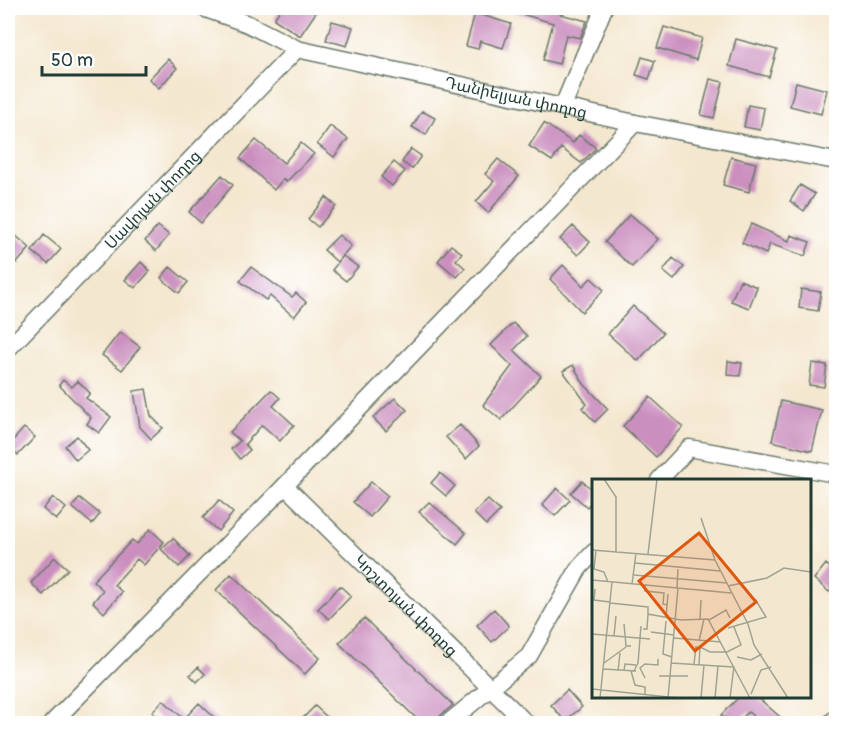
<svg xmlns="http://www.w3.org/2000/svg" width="844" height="731" viewBox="0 0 844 731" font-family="Pangolin,'Noto Sans Armenian',sans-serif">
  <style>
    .building { fill: #cb8fbf }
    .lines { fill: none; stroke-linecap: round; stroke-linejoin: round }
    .minor-casing { stroke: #6a786a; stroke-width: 19 }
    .minor { stroke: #fff; stroke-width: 16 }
    .labels { text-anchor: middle; stroke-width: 5; stroke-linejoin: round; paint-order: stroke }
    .street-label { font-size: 16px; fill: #1f3d34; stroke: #fff }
    .inset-road { fill: none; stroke: #9fa391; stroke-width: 1.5 }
    .view { fill: #de580e; fill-opacity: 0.15; stroke: #de580e; stroke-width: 3 }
    .inset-edge { fill: none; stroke: #1f3d34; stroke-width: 3 }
  </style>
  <rect width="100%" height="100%" fill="#fff"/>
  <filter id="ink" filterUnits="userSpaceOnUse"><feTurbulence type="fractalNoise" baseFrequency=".0167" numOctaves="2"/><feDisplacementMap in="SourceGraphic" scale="12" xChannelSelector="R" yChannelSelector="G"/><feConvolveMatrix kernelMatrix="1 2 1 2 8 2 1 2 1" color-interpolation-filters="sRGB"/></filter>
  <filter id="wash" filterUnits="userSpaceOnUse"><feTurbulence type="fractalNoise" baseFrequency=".008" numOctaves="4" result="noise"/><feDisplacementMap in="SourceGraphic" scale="24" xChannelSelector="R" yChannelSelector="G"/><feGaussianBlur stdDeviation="1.35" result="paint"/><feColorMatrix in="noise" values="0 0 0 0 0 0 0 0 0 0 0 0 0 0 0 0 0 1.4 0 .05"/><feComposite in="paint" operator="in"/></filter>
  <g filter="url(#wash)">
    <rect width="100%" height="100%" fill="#f4e7cf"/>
    <g id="blocks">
      <path class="building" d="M281 8H319L300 36 274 19Z
        M515 8H561L560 14 587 21 580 38 566 35 559 64 543 60 553 23 514 12Z
        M475 13 511 24 503 48 480 41 478 49 466 46Z
        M332 21 353 27 347 46 326 40Z
        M664 27 702 38 696 60 657 48Z
        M736 39 777 50 769 77 729 66Z
        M642 57 655 61 649 79 636 75Z
        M168 59 177 68 159 88 149 79Z
        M710 79 723 82 714 118 701 115Z
        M796 82 827 90 821 114 790 106Z
        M748 105 764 108 760 130 744 127Z
        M422 111 435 118 426 135 412 127Z
        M544 123 573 143 579 135 596 148 581 163 561 148 552 161 529 146Z
        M330 126 348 139 334 157 317 144Z
        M256 140 284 163 301 143 314 154 286 182 283 179 274 190 240 158Z
        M411 149 421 156 412 169 402 162Z
        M731 157 756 163 749 192 723 185Z
        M498 159 519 176 488 213 476 202 494 181 485 174Z
        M394 162 405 171 392 186 381 177Z
        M222 175 233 185 201 223 189 212Z
        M800 185 815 194 804 211 790 201Z
        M326 197 336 206 318 227 308 219Z
        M630 214 658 239 632 267 605 242Z
        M751 224 789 241 791 235 810 242 805 256 770 244 766 254 742 243Z
        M158 226 169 235 156 251 145 241Z
        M573 226 590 242 578 255 560 239Z
        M15 235 30 248 17 263 8 255V244Z
        M44 235 61 249 48 264 32 251Z
        M339 235 351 246 337 262 324 250Z
        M451 245 462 253 456 260 465 268 457 277 438 261Z
        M343 256 358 267 346 281 332 270Z
        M673 258 684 267 674 280 663 271Z
        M141 262 150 271 135 288 125 280Z
        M563 265 583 286 591 278 604 290 582 312 550 279Z
        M170 267 188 282 179 293 161 278Z
        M251 267 292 297 296 293 306 302 294 317 270 296 266 300 240 281Z
        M740 280 757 287 749 308 731 301Z
        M801 289 821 292 818 311 799 308Z
        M633 306 663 333 638 361 608 334Z
        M513 323 527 336 514 350 541 376 501 420 483 405 512 366 491 345Z
        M120 332 140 347 122 370 102 355Z
        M728 361 742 363 740 376 727 375Z
        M812 363 827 365 824 387 809 385Z
        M573 365 584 384 608 409 595 422 582 408 587 404 563 371Z
        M63 380 72 387 78 381 90 393 86 398 111 417 99 433 87 424 91 418 59 385Z
        M146 389 151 416 163 428 151 439 140 427 134 391Z
        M271 390 280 398 273 406 294 425 280 441 262 425 245 444 250 450 240 459 231 449 240 441 230 432Z
        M650 397 683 427 656 457 623 426Z
        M395 398 407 410 386 431 373 418Z
        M781 401 822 410 812 451 772 441Z
        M460 425 479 446 466 459 446 437Z
        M24 428 35 437 18 455 8 446Z
        M77 436 88 450 76 460 65 446Z
        M440 473 455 486 446 496 431 483Z
        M582 481 594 491V499L587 507 571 493Z
        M371 482 388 496 370 517 353 502Z
        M557 488 570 500 555 516 542 505Z
        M53 497 66 508 56 520 43 509Z
        M80 498 100 514 92 524 72 507Z
        M219 500 233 513 218 531 203 518Z
        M488 500 500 511 486 525 474 513Z
        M429 502 466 533 457 544 419 512Z
        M150 529 164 542 144 565 137 559 114 585 122 592 104 613 93 602 103 590 93 581 132 540 137 544Z
        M173 538 190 556 179 567 161 549Z
        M55 557 68 569 43 595 31 583Z
        M826 564 837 573V584L829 592 814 579Z
        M231 574 320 658 305 674 216 590Z
        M340 586 351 596 329 619 318 609Z
        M494 609 509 626 492 642 477 625Z
        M364 618 453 705 440 716 437 723H421L339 643Z
        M198 667 205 674 197 682 190 675Z
        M567 690 582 707 565 721 551 705Z
        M740 696H756L787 723H762L748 712 737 723H730L721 715Z
        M163 700 184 719 199 703 220 723H165L152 712Z
        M837 705V723H818Z
        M315 706 328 718 322 723H298Z"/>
    </g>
  </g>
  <g filter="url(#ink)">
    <use href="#blocks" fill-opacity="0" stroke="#6a786a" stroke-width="1.5"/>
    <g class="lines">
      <defs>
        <g id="minor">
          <path id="s1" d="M203 8 248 24 297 49 635 123 836 161"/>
          <path d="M563 106 604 8"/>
          <path id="s2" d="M8 349 297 49"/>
          <path d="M659 480 689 448 836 474"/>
          <path id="s3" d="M285 486 527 724"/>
          <path d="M51 724 274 497 635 123"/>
          <path d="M447 724 529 656 579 568 594 552"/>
        </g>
      </defs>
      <use href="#minor" class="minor-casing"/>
      <use href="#minor" class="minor"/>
    </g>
  </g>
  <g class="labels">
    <g class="street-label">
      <text dy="6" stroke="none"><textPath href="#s1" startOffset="327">Դանիելյան փողոց</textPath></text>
      <text dy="6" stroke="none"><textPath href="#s2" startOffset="208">Սավոյան փողոց</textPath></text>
      <text dy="6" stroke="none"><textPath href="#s3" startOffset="170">Կոշտոյան փողոց</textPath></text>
    </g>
  </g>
  <g transform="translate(592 479)">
    <rect width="219" height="219" fill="#f4e7cf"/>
    <path class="inset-road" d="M12 0 24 18V73M109 39 123 81 156 145 162 166 196 219M0 71 123 81M4 71 2 90 12 93 16 103M56 75 65 0M43 84 128 92M42 96 135 104M0 101 139 114M40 105 44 74M53 106V112L72 114 71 125 75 126M136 107 175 99 192 89 219 93M85 109 86 90M3 110 2 121 18 123M18 124 56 128V135L89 141 116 140 158 219M74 138 76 115M108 140 109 121M117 141 134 131 138 139M74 142 71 175 80 178M32 145 34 167H39M136 149 174 138 163 120M51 150H55L56 135M59 153 82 156M0 155 58 160M22 157 24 137M82 159 129 163M107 162 112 140M145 178 159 181 170 175M12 184 34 168M79 184 141 188M102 185 104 168 108 169M107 186 108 168 118 173H135L149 166 142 148M11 190 44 192M26 192 28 174M32 192 33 185 44 186M39 192 43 206 53 208V215M42 192 46 184 49 147M67 197H96M53 199 48 189 53 185 66 186V180M0 210 86 219M159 215 169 191 179 188M8 219 20 103M76 219 86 109M109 219 112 186M123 219 126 187M138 219 142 187"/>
    <path class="view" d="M107 54 164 123 103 172 47 102Z"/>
    <rect width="219" height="219" class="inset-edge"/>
  </g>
  <rect width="844" height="731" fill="none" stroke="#fff" stroke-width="30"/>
  <path d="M42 66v9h104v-9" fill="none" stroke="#1f3d34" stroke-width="3"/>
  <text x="51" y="66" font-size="18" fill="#1f3d34" stroke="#ffffff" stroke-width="4.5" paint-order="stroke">50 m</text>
</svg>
